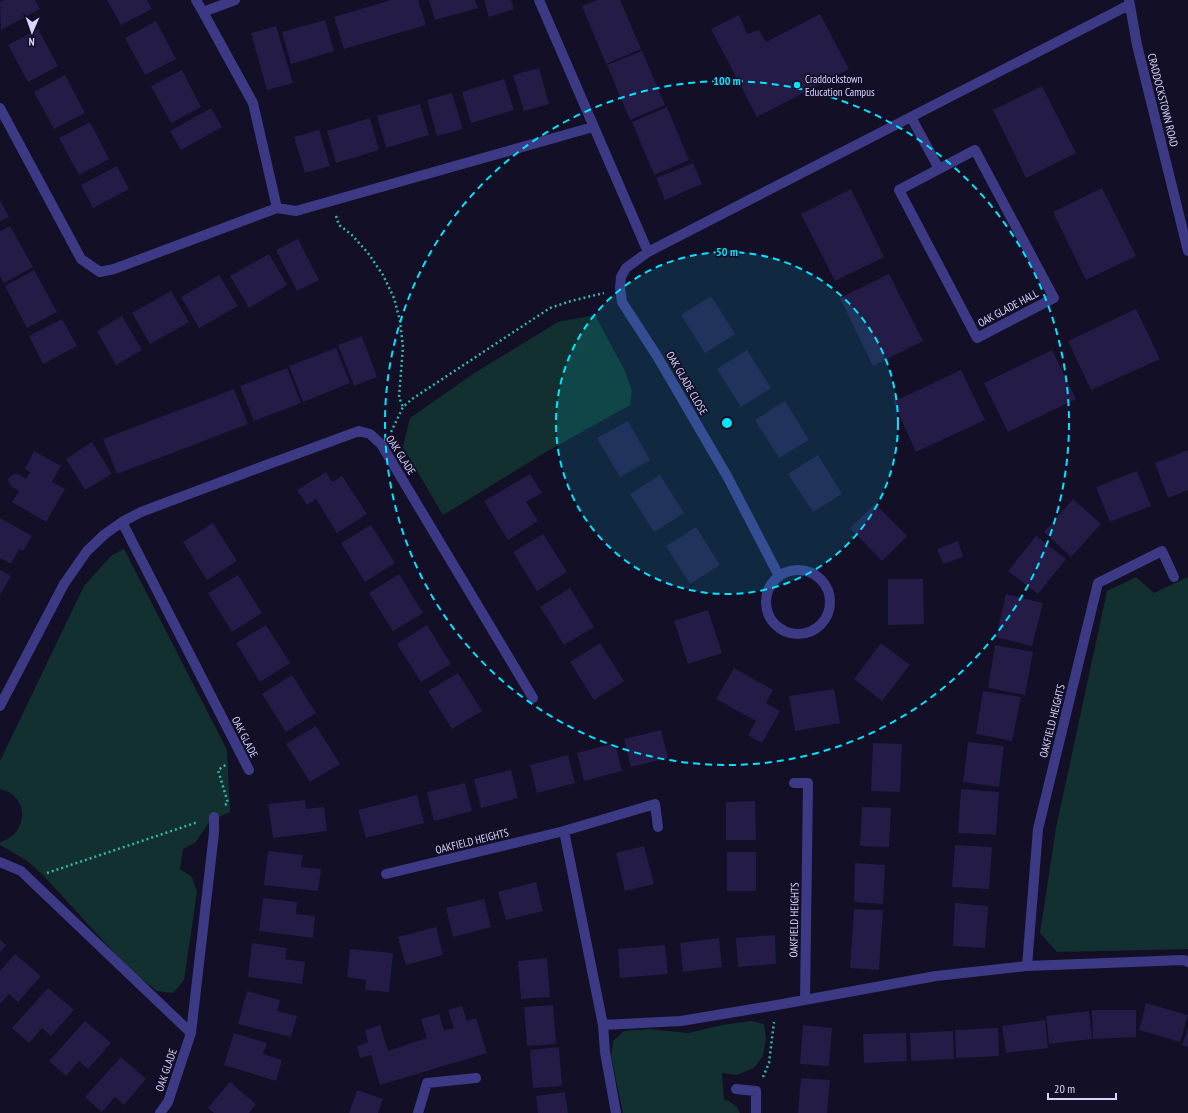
<svg xmlns="http://www.w3.org/2000/svg" width="1188" height="1113" viewBox="0 0 1188 1113" font-family="'PT Sans Narrow',sans-serif">
  <style>
    .green { fill: #12302f }
    .building { fill: #241b47 }
    .lines { fill: none; stroke-linecap: round; stroke-linejoin: round }
    .path { stroke: #2fb8b0; stroke-width: 2.5; stroke-dasharray: 2 3; stroke-linecap: butt }
    .minor { stroke: #3d3a85; stroke-width: 10 }
    .ring { fill: none; stroke: #00e5ff; stroke-width: 2; stroke-dasharray: 7 5 }
    .poi-dot { fill: #00e5ff; stroke: #130f26; stroke-width: 1.5 }
    .labels { text-anchor: middle; stroke-width: 3.5; stroke-linejoin: round; paint-order: stroke }
    .poi-label { font-size: 11px; fill: #d9d4ff; stroke: #130f26; text-anchor: start }
    .street-label { font-size: 11px; fill: #d9d4ff; stroke: #130f26 }
    .centre { fill: #00e5ff; stroke: #130f26; stroke-width: 2 }
    .ring-label { font-size: 12px; text-anchor: middle; font-weight: bold; fill: #00e5ff; stroke: #130f26; stroke-width: 3.5; stroke-linejoin: round; paint-order: stroke }
  </style>
  <rect width="100%" height="100%" fill="#130f26"/>
  <path class="green" d="M595 315 625 371 632 391 630 405 546 452 443 515 403 447 410 418 476 372 558 322Z
    M124 549 227 750 230 812 210 821 195 843 183 849 180 869 192 877 197 892 184 980 173 993 157 991 130 970 42 874 26 860 0 845V842C29 835 30 795 0 789V761L84 586 112 555Z
    M1136 577 1154 593 1188 577V949L1057 952 1040 933 1056 828 1107 591Z
    M752 1021 764 1024 766 1039 763 1056 754 1068 737 1075 722 1073 724 1099C731 1102 737 1105 740 1113H623L611 1056 613 1041 624 1031 649 1029 688 1033 722 1025Z"/>
  <path class="building" d="M4 0H35L40 9 1 30 0 2Z
    M107 0H147L152 9 121 25Z
    M391 0H418L426 25 344 49 334 17Z
    M429 0H475L478 8 435 20Z
    M484 0H511L514 9 489 17Z
    M597 0H620L641 49 606 64 582 6Z
    M820 14 849 69 757 117 711 29 739 15 747 34 759 30 766 42Z
    M325 20 334 51 291 64 282 32Z
    M156 21 176 59 145 75 125 38Z
    M276 26 293 83 267 90 251 33Z
    M38 29 58 66 28 82 8 45Z
    M642 51 665 105 630 120 607 65Z
    M539 68 549 104 524 111 513 75Z
    M182 70 201 107 171 123 151 86Z
    M65 75 85 113 54 129 34 92Z
    M504 79 514 110 471 123 462 92Z
    M1042 86 1076 153 1026 178 993 110Z
    M452 93 463 129 437 136 427 100Z
    M420 104 429 135 386 148 377 116Z
    M667 107 689 160 654 175 632 122Z
    M211 108 222 127 181 150 170 131Z
    M370 118 379 150 336 163 327 131Z
    M90 122 109 159 79 175 59 138Z
    M319 130 330 166 305 173 294 137Z
    M693 163 702 184 665 200 656 178Z
    M117 166 129 189 93 208 81 185Z
    M1102 188 1136 256 1086 280 1053 212Z
    M851 189 884 257 835 281 801 214Z
    M0 200 9 217 0 221Z
    M10 226 33 267 4 283 0 276V231Z
    M298 239 319 280 297 291 276 250Z
    M269 254 287 285 249 308 230 276Z
    M34 270 57 312 27 328 5 286Z
    M889 274 923 341 873 366 840 298Z
    M219 275 238 306 199 328 181 297Z
    M171 291 189 322 150 344 132 313Z
    M711 296 735 334 705 353 681 315Z
    M1136 309 1160 359 1091 390 1068 341Z
    M122 316 142 350 116 365 97 331Z
    M62 319 77 346 43 364 29 336Z
    M362 336 377 377 354 386 338 345Z
    M336 348 350 383 303 402 289 366Z
    M747 350 771 388 741 407 717 369Z
    M1052 350 1076 399 1008 432 984 383Z
    M287 368 301 403 254 421 240 386Z
    M961 370 985 420 916 452 893 402Z
    M234 389 248 424 117 474 103 439Z
    M785 401 809 440 779 458 755 420Z
    M628 421 650 460 620 477 597 438Z
    M92 442 112 474 85 490 66 459Z
    M1188 450V490L1168 498 1155 463Z
    M34 451 61 466 52 482 65 489 46 522 12 502 19 491 11 486 8 480 9 477 14 474H18L26 479 30 472 25 469Z
    M818 455 842 494 813 512 788 474Z
    M1137 471 1151 506 1110 522 1096 487Z
    M326 472 332 482 342 476 367 514 337 533 316 499 307 505 297 490Z
    M530 474 542 493 526 502 538 521 508 540 484 501Z
    M660 475 684 513 654 532 630 494Z
    M1073 499 1101 524 1071 557 1044 532Z
    M875 504 907 536 882 561 850 528Z
    M0 518 32 536 23 551 19 549 11 564 0 558Z
    M213 523 237 561 207 580 183 542Z
    M371 525 395 563 365 582 341 543Z
    M696 527 720 565 690 584 666 546Z
    M543 534 567 572 537 591 513 552Z
    M1036 536 1066 559 1038 594 1008 571Z
    M958 541 963 557 943 564 937 549Z
    M0 570 11 576 0 595Z
    M399 574 423 613 393 631 369 593Z
    M238 575 262 613 232 632 208 593Z
    M888 579H923L924 624 888 625Z
    M570 588 594 627 564 645 540 607Z
    M1006 594 1043 603 1032 646 996 637Z
    M708 610 722 653 688 664 674 621Z
    M266 625 290 663 260 682 236 643Z
    M427 625 451 664 421 682 397 644Z
    M600 643 624 681 594 700 570 662Z
    M881 643 910 665 882 701 854 679Z
    M995 645 1033 652 1025 695 988 688Z
    M734 668 773 690 766 703 780 711 762 743 748 735 756 721 716 699Z
    M458 673 482 711 452 729 428 691Z
    M292 675 316 713 286 732 262 694Z
    M834 689 840 723 795 731 789 696Z
    M983 691 1021 697 1012 741 976 734Z
    M316 726 340 764 310 782 286 744Z
    M661 730 668 758 631 767 624 739Z
    M968 742 1004 746 999 787 963 782Z
    M615 743 622 771 584 781 577 753Z
    M873 743 902 744 900 792 871 791Z
    M568 755 575 783 537 793 530 765Z
    M511 770 518 798 481 808 474 779Z
    M465 783 472 811 434 821 427 792Z
    M961 789 999 792 996 835 958 833Z
    M417 795 424 823 366 838 358 810Z
    M305 800 306 809 324 807 327 831 273 838 268 804Z
    M755 801 756 840H726V802Z
    M862 807 891 808 889 847 860 846Z
    M955 845 992 847 989 889 952 887Z
    M644 846 654 884 625 891 616 853Z
    M268 851 303 855 301 867 321 869 318 891 264 885Z
    M727 852H756V891H727Z
    M855 863 885 865 883 904 854 902Z
    M536 882 543 911 506 920 498 892Z
    M263 898 297 902 296 914 315 916 313 938 259 931Z
    M484 899 491 927 453 937 446 908Z
    M955 903 988 906 985 948 953 946Z
    M854 909 883 910 879 970 850 968Z
    M436 927 443 955 406 965 398 937Z
    M775 935 776 964 738 967 736 938Z
    M719 938 722 967 683 972 680 943Z
    M0 939 6 945 0 952Z
    M252 943 287 948 285 959 305 962 302 984 248 977Z
    M665 945 668 974 620 978 618 949Z
    M350 949 393 953 389 992 365 990 366 980 347 977Z
    M15 954 41 976 18 1002 9 994 0 1004V971Z
    M547 958 550 997 521 999 518 961Z
    M48 988 74 1010 51 1036 42 1028 29 1043 12 1028Z
    M247 991 280 1000 277 1011 297 1016 291 1037 238 1024Z
    M1146 1003 1188 1015 1180 1042 1139 1030Z
    M553 1005 556 1044 527 1046 524 1007Z
    M462 1006 467 1021 476 1018 487 1053 380 1085 371 1055 360 1058 357 1046 368 1042 365 1030 380 1025 388 1051 427 1038 421 1019 439 1014 444 1030 454 1028 448 1010Z
    M1092 1010H1136V1037L1093 1039Z
    M1089 1011 1092 1039 1049 1044 1046 1016Z
    M1045 1020 1048 1048 1006 1053 1002 1026Z
    M85 1021 111 1043 88 1069 79 1061 66 1076 49 1061Z
    M803 1025 832 1028 829 1066 800 1064Z
    M998 1028 999 1056 956 1058 955 1030Z
    M1188 1028V1047L1182 1045Z
    M953 1031 954 1059 911 1061 910 1033Z
    M234 1033 267 1043 263 1054 282 1060 276 1081 224 1065Z
    M906 1033 907 1061 864 1063 863 1034Z
    M559 1047 562 1086 533 1088 530 1050Z
    M121 1057 146 1079 124 1105 115 1097 102 1112 85 1097Z
    M801 1078 830 1080 827 1113H798Z
    M230 1082 256 1104 249 1113H214L208 1108Z
    M357 1090 383 1099 378 1113H349Z
    M565 1092 568 1113H538L536 1096Z"/>
  <g class="lines">
    <path class="path" d="M336 216 339 225 352 235 368 253 383 275 394 298 400 321 403 347 399 397 403 407
      M391 432 403 407 412 399 550 308 571 301 604 293
      M225 805 228 803 218 770 227 764
      M47 873 198 822
      M763 1077 769 1063 774 1022"/>
    <path class="minor" d="M196 0 203 12 235 0
      M539 0 648 252
      M1129 0 1137 45 1188 251
      M203 12 253 103 277 208
      M0 108 81 259 100 272 114 269 277 208 296 211 593 127
      M911 117 939 169
      M975 150 1054 298 977 338 899 190Z
      M122 522 249 770
      M766 602a32 32 0 1 1 64 0a32 32 0 1 1-64 0Z
      M779 576 727 476 657 356 622 302 620 288 621 277 626 268 648 252 1129 5
      M0 706 64 584 87 551 105 534 122 522 141 512 261 467 359 431 370 434 381 444 533 698
      M794 783H808L805 999
      M564 831 603 1025 605 1052 616 1113
      M0 862 21 871 191 1033 168 1102 160 1113
      M386 874 564 831 655 804 658 827
      M1027 966 1038 829 1098 583 1162 551 1174 577
      M603 1025 681 1021 777 1005 936 976 1027 966 1184 960 1188 962
      M191 1033 214 833V817
      M736 1089 756 1091V1113
      M418 1113 427 1083 476 1078"/>
  </g>
  <circle cx="727" cy="423" r="171" fill="#00e5ff" fill-opacity=".12"/>
  <g class="ring">
    <circle cx="727" cy="423" r="171"/>
    <circle cx="727" cy="423" r="342"/>
  </g>
  <circle class="poi-dot" cx="797" cy="85" r="4"/>
  <g class="labels">
    <g class="poi-label">
      <text x="805" y="83">Craddockstown<tspan x="805" dy="13">Education Campus</tspan></text>
    </g>
    <g class="street-label">
      <text transform="translate(1163 100) rotate(76)" y="4">CRADDOCKSTOWN ROAD</text>
      <text transform="translate(1008 308) rotate(-28)" y="4">OAK GLADE HALL</text>
      <text transform="translate(687 383) rotate(60)" y="4">OAK GLADE CLOSE</text>
      <text transform="translate(401 455) rotate(57)" y="4">OAK GLADE</text>
      <text transform="translate(1052 721) rotate(-76)" y="4">OAKFIELD HEIGHTS</text>
      <text transform="translate(245 737) rotate(63)" y="4">OAK GLADE</text>
      <text transform="translate(472 841) rotate(-14)" y="4">OAKFIELD HEIGHTS</text>
      <text transform="translate(794 920) rotate(-89)" y="4">OAKFIELD HEIGHTS</text>
      <text transform="translate(166 1070) rotate(-71)" y="4">OAK GLADE</text>
    </g>
  </g>
  <circle cx="727" cy="423" r="6" class="centre"/>
  <g class="ring-label">
    <text x="727" y="85">100 m</text>
    <text x="727" y="256">50 m</text>
  </g>
  <g transform="translate(32 32) rotate(182)" stroke="#130f26" stroke-width="3" paint-order="stroke">
  <path d="M0-3L7 15L0 10L-7 15Z" fill="#d9d4ff"/>
  <text y="-6" font-size="11" font-weight="bold" text-anchor="middle" fill="#d9d4ff">N</text>
  </g>
  <path d="M1048 1093v6h68v-6" fill="none" stroke="#d9d4ff" stroke-width="2"/>
  <text x="1054" y="1093" font-size="12" fill="#d9d4ff" stroke="#130f26" stroke-width="3" paint-order="stroke">20 m</text>
</svg>
